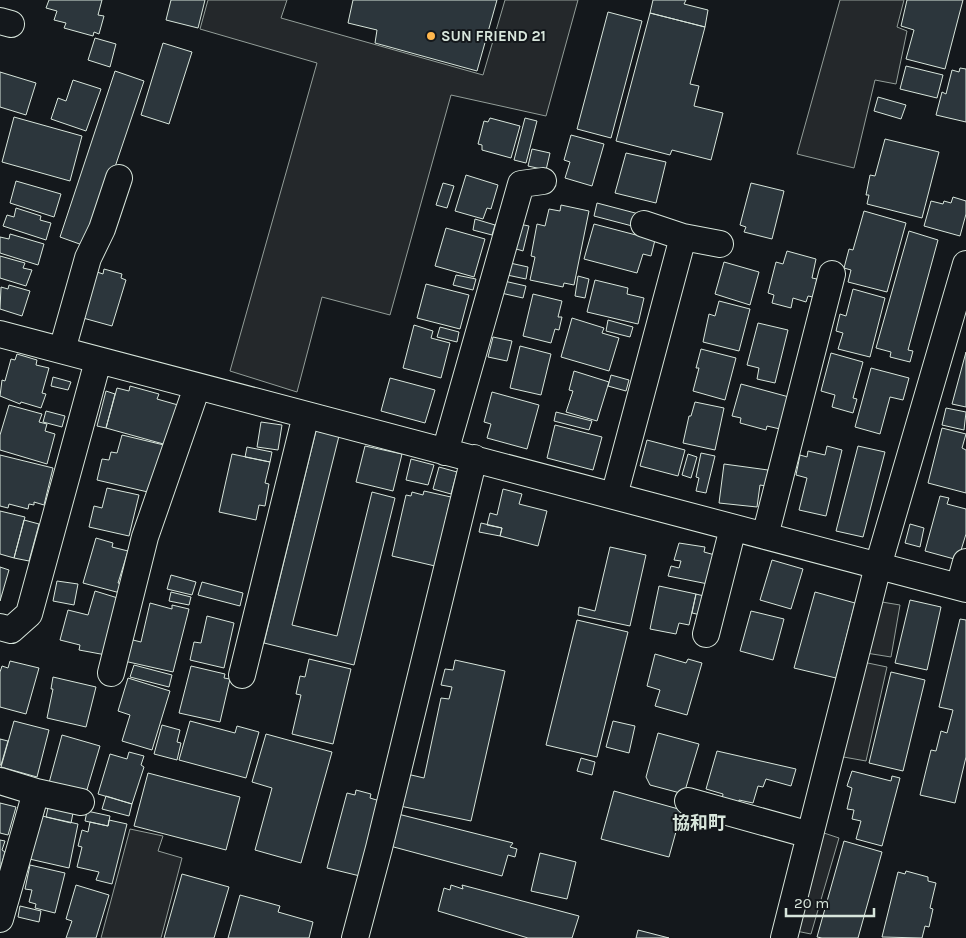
<svg xmlns="http://www.w3.org/2000/svg" width="966" height="938" viewBox="0 0 966 938" font-family="Karla,'Noto Sans JP',sans-serif">
  <style>
    .parking { fill: #24282b; stroke: #939e99 }
    .building { fill: #2c363c; stroke: #d8e6dc }
    .lines { fill: none; stroke-linecap: round; stroke-linejoin: round }
    .minor-casing { stroke: #d8e6dc; stroke-width: 28 }
    .minor { stroke: #14181c; stroke-width: 26 }
    .poi-dot { fill: #ffb74d; stroke: #14181c; stroke-width: 2 }
    .labels { text-anchor: middle; stroke-width: 4; stroke-linejoin: round; paint-order: stroke }
    .poi-label { font-size: 15px; font-weight: bold; fill: #d8e6dc; stroke: #14181c; text-anchor: start }
    .quarter-label { font-size: 18px; font-weight: bold; fill: #d8e6dc; stroke: #14181c }
  </style>
  <rect width="100%" height="100%" fill="#14181c"/>
  <path class="parking" d="M208 0H287L281 18 483 75 505 0H578L546 116 451 95 390 315 322 297 297 392 230 371 317 63 200 29Z
    M840 0H904L897 27 907 31 896 84 875 80 854 168 797 154Z
    M876 601 900 605 891 657 866 653Z
    M863 662 887 667 866 761 838 756Z
    M130 829 163 836 158 851 182 858 161 938H101Z
    M821 832 839 838 811 934 791 930Z"/>
  <path class="building" d="M49 0H102L98 15 104 16 99 34 94 32 93 36 64 28 66 23 54 20 57 11 46 8Z
    M171 0H205L198 28 166 20Z
    M353 0H497L477 71 375 43 377 30 348 23Z
    M653 0H686L684 4 708 10 705 27 650 13Z
    M907 0H963L945 69 906 59 914 30 901 26Z
    M608 12 642 21 611 138 577 129Z
    M650 13 705 27 690 84 699 86 694 106 723 113 711 160 672 150 670 155 616 141Z
    M95 38 116 44 110 67 88 60Z
    M163 43 192 52 169 124 141 115Z
    M906 66 943 75 937 98 900 89Z
    M960 68 966 69V122L936 115 942 92 946 94 952 70 959 72Z
    M115 71 144 81 88 247 60 237Z
    M0 72 36 83 26 115 0 107Z
    M73 80 101 89 86 131 51 119 58 98 66 101Z
    M878 97 906 105 901 119 874 111Z
    M14 117 82 136 70 181 2 162Z
    M490 118 520 126 511 158 482 150V145L478 144 484 121 488 122Z
    M525 118 537 121 526 163 514 160Z
    M571 135 604 144 592 186 565 178 570 162 564 160Z
    M885 139 939 152 922 218 867 204 869 195H866L870 175 875 176Z
    M532 149 550 153 546 170 528 166Z
    M626 153 666 162 656 203 615 193Z
    M466 175 498 185 491 209 487 208 483 219 455 211Z
    M16 181 61 194 54 217 10 203Z
    M443 183 454 186 447 208 436 205Z
    M751 183 784 191 772 239 744 232 746 227 740 225Z
    M953 197 966 201V214L960 236 924 226 931 201 943 204 944 201 951 203Z
    M597 203 639 214 636 227 594 216Z
    M561 205 589 211 574 285 564 283 563 287 530 280 535 257 531 256 537 224 545 226 549 209 560 211Z
    M16 208 41 216 40 220 51 223 46 240 3 226 7 215 14 217Z
    M864 211 906 223 887 292 848 282 851 270 844 268 849 249 853 250Z
    M475 219 495 225 492 235 473 230Z
    M519 224 529 226 523 251 513 248Z
    M594 224 655 240 651 256 643 254 637 273 584 259Z
    M446 228 485 239 474 277 435 266Z
    M909 231 938 240 908 350 913 351 910 362 890 357 891 352 876 348Z
    M10 234 44 244 38 265 0 253V237L9 239Z
    M787 251 816 259 812 278 817 279 813 297 808 296 806 302 793 298 791 308 772 303 774 295 768 293 776 262 783 264Z
    M0 256 25 263 23 268 32 270 26 286 0 278Z
    M724 262 759 272 750 305 715 294Z
    M510 263 528 267 526 279 507 275Z
    M104 269 122 274 121 278 126 280 112 326 83 318 97 272 103 274Z
    M456 275 476 279 473 290 453 285Z
    M578 276 589 279 585 298 575 296Z
    M595 280 628 288 627 294 644 298 638 324 587 312Z
    M504 281 526 286 523 298 501 293Z
    M426 284 469 295 460 329 417 318Z
    M9 285 30 291 22 316 0 309 1 287 8 289Z
    M853 289 885 298 870 357 838 349 843 333 836 331 840 314 846 316Z
    M533 294 562 301 558 317H562L559 330 555 329 551 343 523 336Z
    M719 301 750 309 739 351 703 342 709 314 715 316Z
    M572 318 604 328 602 333 619 338 609 371 561 357Z
    M608 320 633 327 630 337 606 331Z
    M758 323 788 330 775 383 757 379 759 368 747 365Z
    M414 325 433 331 431 338 450 343 441 378 403 368Z
    M440 327 459 332 457 342 437 337Z
    M493 337 512 341 507 361 488 357Z
    M520 346 551 354 541 395 510 388Z
    M701 349 736 358 725 400 693 391 699 368H696Z
    M966 352V407L952 404Z
    M831 353 863 362 853 398 857 399 853 413 832 407 835 395 821 391Z
    M17 354 37 360 36 365 49 368 42 393 46 394 41 408 21 402 20 404 0 396 2 380 5 381 11 359 15 360Z
    M871 368 909 378 903 400 890 397 880 434 855 427Z
    M574 371 609 382 597 421 566 412 573 391 569 390Z
    M611 375 629 380 626 391 608 386Z
    M53 377 71 382 68 390 51 386Z
    M390 378 435 390 425 423 381 411Z
    M741 384 789 397 780 429 767 426 766 430 740 423 741 418 732 416Z
    M130 386 159 394 157 399 178 405 167 445 106 428 117 388 129 391Z
    M106 391 115 394 106 428 97 426Z
    M492 392 539 405 527 449 487 438 491 424 484 422Z
    M695 402 724 408 715 450 683 443 689 416H691Z
    M9 405 42 414 39 422 47 424 45 431 55 434 47 464 0 450V435Z
    M946 408 966 412 964 430 942 425Z
    M46 411 65 416 62 427 43 422Z
    M556 412 592 421 589 430 554 421Z
    M261 422 282 425 278 450 257 447Z
    M555 425 602 437 593 470 547 458Z
    M942 428 966 434 962 448 966 450V493L928 483Z
    M316 431 339 436 292 625 337 636 372 492 395 498 354 665 264 643Z
    M122 435 164 445 152 493 97 480 102 459 109 460 111 452 117 453Z
    M647 440 685 450 678 476 640 466Z
    M365 446 402 454 393 491 356 482Z
    M827 446 842 450 826 516 799 510 807 478 796 475 800 455 807 457 808 451 825 455Z
    M858 446 885 452 863 537 836 531Z
    M247 447 272 452 270 462 245 457Z
    M701 453 715 456 706 493 696 491 699 478 696 477Z
    M232 454 270 462 265 483 269 484 265 506 259 505 256 520 219 512Z
    M688 454 697 457 691 478 682 475Z
    M0 455 53 468 44 505 34 502V505L29 504 28 509 9 504 8 508 0 506Z
    M411 459 434 465 428 485 406 480Z
    M724 464 768 470 766 486 760 485 757 507 719 503Z
    M439 467 457 472 451 494 433 489Z
    M107 488 139 495 129 536 89 527 94 506 102 508Z
    M503 489 522 494 519 504 547 511 538 546 500 536 502 528 487 525 490 513 497 515Z
    M424 491 451 497 435 566 392 556 406 495 411 496 412 492 423 495Z
    M940 496 949 498 947 504 966 509V534L958 560 925 551Z
    M0 511 25 517 14 558 0 554Z
    M24 520 39 524 29 561 14 558Z
    M481 523 502 528 500 536 479 532Z
    M910 524 924 528 920 547 905 543Z
    M96 538 113 543 112 547 128 551 118 583 127 585 124 594 83 583Z
    M679 543 705 547 704 552 715 555 708 584 668 576 671 566 679 568 681 561 674 560Z
    M610 547 646 555 630 626 578 615 579 607 595 611Z
    M772 560 803 569 791 609 760 600Z
    M0 567 9 570 0 601Z
    M171 575 196 582 192 595 167 589Z
    M57 581 78 584 74 605 53 601Z
    M202 582 243 593 240 606 198 595Z
    M659 586 696 594 689 625 679 623 676 634 650 629Z
    M95 591 121 599 106 655 79 650 80 645 60 640 68 610 88 615Z
    M171 592 191 597 189 605 169 601Z
    M815 592 855 603 836 678 794 668Z
    M696 594 704 596 701 615 692 613Z
    M910 600 941 607 927 670 895 663Z
    M150 603 172 609V605L189 609 173 672 124 661 129 639 141 642Z
    M751 611 784 619 773 660 740 651Z
    M207 616 234 623 224 668 190 660 194 642 201 643Z
    M960 619 966 620V757L955 803 920 795 931 750 936 751 941 731 947 733 953 710 939 707Z
    M577 620 628 632 597 757 546 745Z
    M655 654 686 663 688 659 702 663 687 715 655 706 660 690 647 686Z
    M309 659 351 669 333 744 292 734 301 695 296 694 300 676 305 677Z
    M455 660 505 671 471 821 400 806 407 774 424 778 441 698 449 699 452 687 441 685 445 669 453 670Z
    M10 661 39 668 26 714 0 707V672L2 666 8 668Z
    M134 665 172 675 169 687 130 677Z
    M191 666 225 674 224 678 230 679 220 722 179 713Z
    M891 672 925 680 903 771 869 763Z
    M53 677 96 687 86 727 47 718 53 689H51Z
    M128 678 170 691 152 750 122 741 130 715 118 711Z
    M14 721 49 730 37 777 1 767Z
    M190 721 235 733 237 726 259 732 246 778 179 760Z
    M613 721 635 726 629 753 606 747Z
    M162 725 180 730 177 742 181 743 177 760 154 754Z
    M658 733 699 744 684 794 650 785 646 777Z
    M266 734 332 752 301 863 255 850 272 788 252 782Z
    M62 735 100 746 86 793 49 783Z
    M0 739 8 741 1 765H0Z
    M717 751 796 769 791 786 766 779 763 787 758 786 753 803 739 800 738 804 722 800 723 794 706 789Z
    M129 752 144 756 141 765 144 767 132 804 98 794 110 754 127 759Z
    M581 758 595 762 592 775 577 771Z
    M852 771 891 781 892 776 900 778 882 846 856 839 861 821 852 819 854 810 847 809 852 788 847 786Z
    M148 773 240 797 226 850 134 826Z
    M356 790 371 794 370 798 380 801 360 876 327 868 347 793 355 795Z
    M614 791 682 810 669 857 601 839Z
    M106 796 132 804 129 816 102 809Z
    M0 803 16 807 8 835 0 833Z
    M48 808 73 813 71 823 46 817Z
    M87 811 110 816 108 826 85 821Z
    M398 814 513 843 510 847 517 849 515 857 508 855 502 876 390 846Z
    M42 816 78 824 69 868 25 858Z
    M109 820 127 824 112 884 96 880 99 872 77 867 82 847 78 846 82 830 88 832 90 822 108 826Z
    M0 840 5 841 2 850 5 852 0 870Z
    M844 841 882 852 858 938H822L817 937Z
    M540 853 576 862 567 899 531 891Z
    M30 865 65 873 55 913 35 908 36 904 29 902 32 890 25 889Z
    M906 871 928 877V881L936 883 930 908 933 909 929 927 925 926 922 938 882 937 898 872 905 874Z
    M182 874 229 887 214 938H164Z
    M76 885 109 895 96 938H66L72 921 66 919Z
    M451 885 463 889 462 885 579 916 572 938H528L438 911 444 888 450 890Z
    M240 895 280 906 278 912 313 922 309 938H228Z
    M20 906 41 911 39 922 18 917Z
    M638 930 669 938H636Z"/>
  <g class="lines">
    <defs>
      <path id="minor" d="M0 21 11 24
        M644 224 683 237
        M0 334 966 589
        M62 350 88 258 102 229 119 178
        M445 452 521 184 543 181
        M614 496 683 237 720 244
        M765 536 832 274
        M959 587 966 562
        M0 627 11 630 29 614 98 361
        M706 634 733 528
        M111 673 145 537 197 387
        M242 675 306 415
        M0 781 36 792 0 919
        M36 792 81 802
        M688 801 810 835
        M355 938 379 848 474 458
        M784 938 878 566 966 264"/>
    </defs>
    <use href="#minor" class="minor-casing"/>
    <use href="#minor" class="minor"/>
  </g>
  <circle class="poi-dot" cx="431" cy="36" r="5"/>
  <g class="labels">
    <g class="poi-label">
      <text x="441" y="41">SUN FRIEND 21</text>
    </g>
    <g class="quarter-label">
      <text x="699" y="829">協和町</text>
    </g>
  </g>
  <path d="M786 908v8h88v-8" fill="none" stroke="#d8e6dc" stroke-width="2.5"/>
  <text x="794" y="908" font-size="15" fill="#d8e6dc" stroke="#14181c" stroke-width="4" paint-order="stroke">20 m</text>
</svg>
